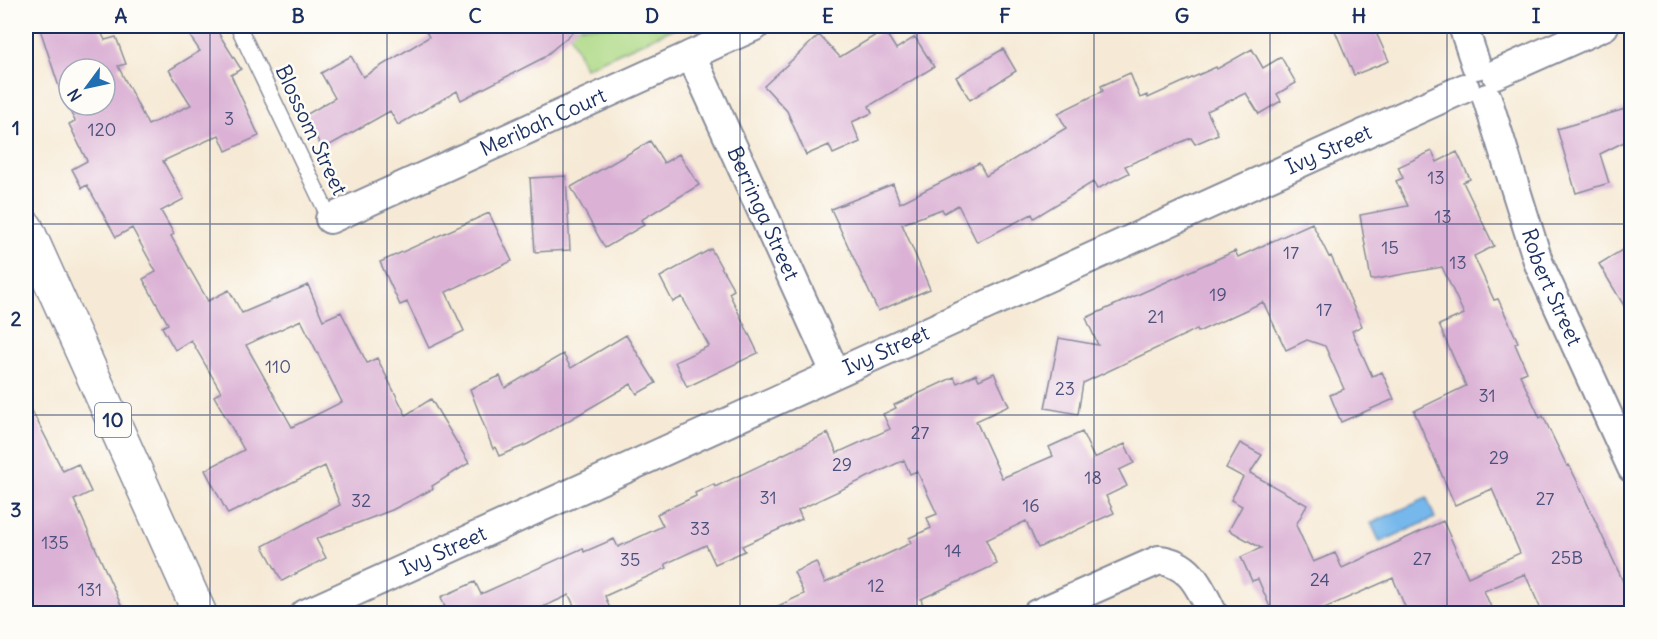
<svg xmlns="http://www.w3.org/2000/svg" width="1657" height="639" viewBox="0 0 1657 639" font-family="Delius,sans-serif">
  <style>
    .green { fill: #add985; stroke: #648472; stroke-width: 1.5 }
    .water { fill: #76b8eb; stroke: #4874a4; stroke-width: 1.5 }
    .building { fill: #dbb2d5; fill-rule: evenodd }
    .lines { fill: none; stroke-linecap: round; stroke-linejoin: round }
    .lane-casing { stroke: #888c9a; stroke-width: 18 }
    .street-casing { stroke: #888c9a; stroke-width: 32 }
    .highway-casing { stroke: #888c9a; stroke-width: 36 }
    .lane { stroke: #fff; stroke-width: 15 }
    .street { stroke: #fff; stroke-width: 28 }
    .highway { stroke: #fff; stroke-width: 33 }
    .grid { fill: none; stroke: #1b2f5e; stroke-width: 1.5; stroke-opacity: 0.55 }
    .labels { text-anchor: middle; stroke-width: 5; stroke-linejoin: round; paint-order: stroke }
    .number-label { font-size: 18px; fill: #4b507c }
    .shield { fill: #fdfcf7; stroke: #5f6c8c; stroke-width: 1.5 }
    .shield-label { font-size: 20px; font-weight: bold; fill: #1b2f5e }
    .street-label { font-size: 21px; fill: #1b2f5e; stroke: #fdfcf7 }
    .neatline { fill: none; stroke: #1b2f5e; stroke-width: 2 }
    .grid-label { font-size: 20px; text-anchor: middle; font-weight: bold; fill: #1b2f5e }
  </style>
  <rect width="100%" height="100%" fill="#fdfcf7"/>
  <filter id="ink" filterUnits="userSpaceOnUse"><feTurbulence type="fractalNoise" baseFrequency=".0167" numOctaves="2"/><feDisplacementMap in="SourceGraphic" scale="12" xChannelSelector="R" yChannelSelector="G"/><feConvolveMatrix kernelMatrix="1 2 1 2 8 2 1 2 1" color-interpolation-filters="sRGB"/></filter>
  <filter id="wash" filterUnits="userSpaceOnUse"><feTurbulence type="fractalNoise" baseFrequency=".008" numOctaves="4" result="noise"/><feDisplacementMap in="SourceGraphic" scale="24" xChannelSelector="R" yChannelSelector="G"/><feGaussianBlur stdDeviation="1.35" result="paint"/><feColorMatrix in="noise" values="0 0 0 0 0 0 0 0 0 0 0 0 0 0 0 0 0 1.4 0 .05"/><feComposite in="paint" operator="in"/></filter>
  <g filter="url(#wash)">
    <rect width="100%" height="100%" fill="#f6ead6"/>
    <path class="green" d="M566 26H679L585 68Z"/>
    <path class="water" d="M1427 498 1435 518 1380 542 1371 523Z"/>
    <g id="blocks">
      <path class="building" d="M39 26H98L105 40 116 37 126 64 118 66 148 125 191 105 169 70 200 51 183 26H214L241 69 231 75 259 136 226 151 219 135 163 161 184 199 161 211 174 234 171 236 208 301 229 290 242 313 308 285 323 320 341 312 367 363 377 358 406 415 431 399 469 463 432 486 433 489 392 510 316 539 326 558 282 581 263 546 340 505 325 466 228 514 205 470 244 450 214 396 221 392 191 340 175 350 162 327 168 324 143 279 156 272 132 228 116 237 87 185 82 188 72 169 87 161 69 124 75 121 62 96ZM69 69H105V105H69ZM301 320 342 402 292 427 246 345Z
        M423 26H580L543 58 461 100 457 91 398 125 390 111 323 149 304 116 335 98 321 73 351 56 363 77 429 37Z
        M1333 26H1373L1389 61 1354 75Z
        M884 30 896 49 915 37 934 67 869 106 872 113 852 122 860 142 833 154 829 145 806 155 787 111 764 86 819 35 840 57Z
        M1003 49 1016 71 970 100 956 77Z
        M1252 49 1263 68 1281 57 1296 83 1277 94 1281 101 1259 114 1246 93 1207 111 1218 134 1195 144 1191 138 1125 166 1129 173 1097 189 1093 182 1034 218 1032 214 977 242 958 205 944 213 942 209 902 224 930 289 878 311 831 209 893 184 900 203 979 163 986 176 1066 128 1058 113 1103 91 1101 86 1130 73 1140 98 1147 95 1148 98 1216 67 1217 69Z
        M1632 107V138L1600 154 1609 183 1576 193 1557 129Z
        M650 141 664 163 679 154 699 185 641 220 644 225 605 248 571 187Z
        M1432 151 1437 162 1457 152 1470 179 1463 182 1494 246 1474 256 1494 300 1498 299 1518 342 1515 344 1527 372 1520 375 1540 418 1543 416 1567 466 1569 465 1577 481 1632 601V614H1543L1525 574 1484 591 1494 614H1408L1393 578 1311 614H1273L1258 579 1252 581 1241 557 1261 548 1229 530 1242 506 1231 500 1243 477 1226 468 1240 443 1262 455 1250 473 1307 505 1296 525 1313 562 1335 553 1342 568 1443 521 1468 577 1520 553 1492 489 1455 505 1414 411 1466 386 1439 325 1464 314 1442 267 1371 280 1360 215 1408 206 1396 181 1403 178 1398 167Z
        M566 176 570 250 535 252 530 178Z
        M489 213 512 261 446 292 464 331 429 348 407 302 400 305 380 262Z
        M1312 223 1329 257 1331 256 1362 326 1352 331 1372 376 1382 372 1394 399 1341 422 1330 395 1344 389 1325 346 1307 340 1286 350 1263 302 1198 332 1197 329 1083 383 1078 414 1045 408 1059 338 1098 345 1086 318 1235 251 1238 257Z
        M1632 244V319L1599 264Z
        M711 249 734 290 729 293 758 353 687 387 675 362 709 346 682 297 673 302 660 277Z
        M626 335 656 383 637 394 631 384 528 444 499 456 495 447 493 449 470 389 500 376 505 388 563 354 571 368Z
        M994 373 1009 406 976 421 1002 478 1053 456 1049 447 1082 432 1094 458 1125 444 1134 463 1119 470 1127 486 1106 496 1114 513 1038 548 1026 521 986 540 997 564 921 599 923 605 904 614H761L804 594 794 572 816 562 825 583 911 543 909 538 931 528 927 518 937 514 917 471 910 474 904 460 798 510 802 519 742 546 745 551 715 564 706 545 665 564 667 568 605 596 612 614H578L569 595 528 614H438L446 610 441 597 475 582 481 594 583 548 584 552 614 539 618 547 663 526 657 514 696 496 695 493 714 484 715 487 828 433 837 453 890 429 883 414 896 408 894 405 954 377 957 383 976 374 979 380Z
        M26 399 63 471 78 464 91 492 74 500 125 614H26Z"/>
    </g>
  </g>
  <g filter="url(#ink)">
    <use href="#blocks" fill-opacity="0" stroke="#888c9a" stroke-width="1.5"/>
    <g class="lines">
      <defs>
        <path id="lane" d="M238 26 330 219"/>
        <g id="street">
          <path d="M1463 26 1476 65"/>
          <path id="s1" d="M691 55 835 372"/>
          <path d="M1496 74 1604 26"/>
          <path id="s2" d="M1487 98 1539 264 1632 468"/>
          <path id="s3" d="M330 219 755 26"/>
          <path id="s4" d="M305 614 1465 88"/>
          <path d="M1037 614 1159 560C1191 563 1200 588 1213 614"/>
        </g>
        <path id="highway" d="M26 227 200 614"/>
      </defs>
      <use href="#lane" class="lane-casing"/>
      <use href="#street" class="street-casing"/>
      <use href="#highway" class="highway-casing"/>
      <use href="#lane" class="lane"/>
      <use href="#street" class="street"/>
      <use href="#highway" class="highway"/>
    </g>
  </g>
  <path class="grid" d="M210 26V614M387 26V614M563 26V614M740 26V614M917 26V614M1094 26V614M1270 26V614M1447 26V614M26 224H1632M26 415H1632"/>
  <g class="labels">
    <g class="number-label">
      <text x="229" y="125">3</text>
      <text x="102" y="136">120</text>
      <text x="1436" y="184">13</text>
      <text x="1443" y="223">13</text>
      <text x="1390" y="254">15</text>
      <text x="1291" y="259">17</text>
      <text x="1458" y="269">13</text>
      <text x="1218" y="301">19</text>
      <text x="1324" y="316">17</text>
      <text x="1156" y="323">21</text>
      <text x="278" y="373">110</text>
      <text x="1065" y="395">23</text>
      <text x="1487" y="402">31</text>
      <text x="920" y="439">27</text>
      <text x="1499" y="464">29</text>
      <text x="842" y="471">29</text>
      <text x="1093" y="484">18</text>
      <text x="768" y="504">31</text>
      <text x="1545" y="505">27</text>
      <text x="361" y="507">32</text>
      <text x="1031" y="512">16</text>
      <text x="700" y="535">33</text>
      <text x="55" y="549">135</text>
      <text x="953" y="557">14</text>
      <text x="1567" y="564">25B</text>
      <text x="1422" y="565">27</text>
      <text x="630" y="566">35</text>
      <text x="1320" y="586">24</text>
      <text x="876" y="592">12</text>
      <text x="90" y="596">131</text>
    </g>
    <rect class="shield" x="95" y="403" width="36" height="34" rx="4.5"/>
    <g class="shield-label">
      <text x="113" y="427">10</text>
    </g>
    <g class="street-label">
      <text dy="7" stroke="none"><textPath href="#s3" startOffset="234">Meribah Court</textPath></text>
      <text transform="translate(311 130) rotate(65)" y="7">Blossom Street</text>
      <text dy="7" stroke="none"><textPath href="#s4" startOffset="1124">Ivy Street</textPath></text>
      <text dy="7" stroke="none"><textPath href="#s1" startOffset="174">Berringa Street</textPath></text>
      <text dy="7" stroke="none"><textPath href="#s2" startOffset="200">Robert Street</textPath></text>
      <text dy="7" stroke="none"><textPath href="#s4" startOffset="638">Ivy Street</textPath></text>
      <text dy="7" stroke="none"><textPath href="#s4" startOffset="152">Ivy Street</textPath></text>
    </g>
  </g>
  <rect width="1657" height="639" fill="none" stroke="#fdfcf7" stroke-width="66"/>
  <g transform="translate(87 87) rotate(237)"><circle r="28" fill="#fdfcf7" stroke="#a3aaba" stroke-width="1.5"/>
  <path d="M0-4.5L10 22L0 15L-10 22Z" fill="#1f6fb2"/>
  <text y="-9" font-size="16" font-weight="bold" text-anchor="middle" fill="#1b2f5e">N</text>
  </g>
  <rect x="33" y="33" width="1591" height="573" class="neatline"/>
  <g class="grid-label">
    <text x="121" y="23">A</text>
    <text x="298" y="23">B</text>
    <text x="475" y="23">C</text>
    <text x="652" y="23">D</text>
    <text x="828" y="23">E</text>
    <text x="1005" y="23">F</text>
    <text x="1182" y="23">G</text>
    <text x="1359" y="23">H</text>
    <text x="1536" y="23">I</text>
    <text x="16" y="135">1</text>
    <text x="16" y="326">2</text>
    <text x="16" y="517">3</text>
  </g>
</svg>
